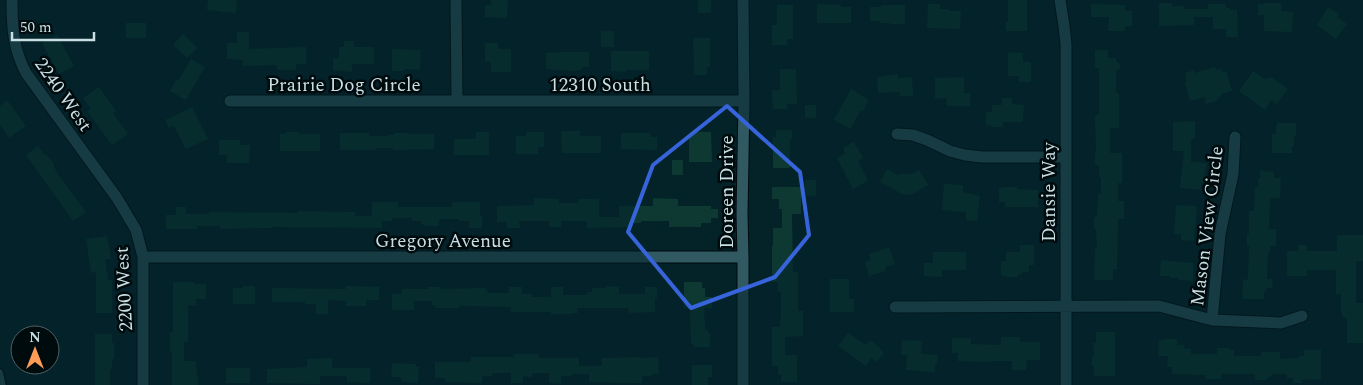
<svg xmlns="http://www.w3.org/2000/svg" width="1363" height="385" viewBox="0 0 1363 385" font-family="Spectral,serif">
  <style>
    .building { fill: #0d3932 }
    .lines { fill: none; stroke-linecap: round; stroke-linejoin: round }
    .service-casing { stroke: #000b0f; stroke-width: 8 }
    .minor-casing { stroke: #000b0f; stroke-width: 13 }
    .service { stroke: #305962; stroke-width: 5.5 }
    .minor { stroke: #305962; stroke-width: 11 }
    .marked { fill: none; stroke: #3764da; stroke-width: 4; stroke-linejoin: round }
    .labels { text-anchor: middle; stroke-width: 5; stroke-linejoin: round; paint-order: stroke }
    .street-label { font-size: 19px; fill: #c9dfe4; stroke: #000b0e }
  </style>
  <rect width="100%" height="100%" fill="#032329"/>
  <path class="building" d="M208 0H237L236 13 207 10Z
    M491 0H508L507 18 485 17V5H491Z
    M698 0H711V13H698Z
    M1008 0H1027V31H1006V22H1008Z
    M1159 3H1172V6H1184V9H1208V4H1226V8H1230V10H1237L1238 37H1226V29H1213V17H1194V25L1159 26Z
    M1264 3H1281V11L1293 12 1292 32 1264 31V15H1258V4H1264Z
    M817 4 841 5V7H851V23H817Z
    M928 4H940V9H949V11H961L960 29 927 28Z
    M1091 4 1125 5V11H1132V26H1125V31H1108L1109 17H1091Z
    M777 5H793V39H787V45H772V25H777Z
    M881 5H905V24H890V23H880V21H870V7H881Z
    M1328 7 1339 14 1337 17 1347 24 1336 39 1317 25Z
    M126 23H146V38H126Z
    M601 31H614V47H601Z
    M237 32H249V49L306 47V64H296V70H277V65L243 66V60L227 59V43H237Z
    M183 34 197 48 187 58 173 45Z
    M57 35 74 66 59 74 42 43Z
    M693 38H710V67H707V75H694Z
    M344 41H354V47H374V64H352V72L333 70V58H339V47H344Z
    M485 43H498V49H511V72H491V62H485Z
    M392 49 421 50 420 70 404 69V71H392Z
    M1095 50H1108V58H1116V61L1120 64V68L1116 71V93H1119V128H1110V153H1122V183H1118V201H1124V219H1118L1117 269H1113V280H1094L1095 248H1097L1096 229H1094V217H1097L1098 194H1101V177H1099V165H1095V153H1096L1095 115H1099V68H1095Z
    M611 51H649V70H626V72L611 71Z
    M564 52H589V67H582V70L572 71 546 69V53Z
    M1008 52 1023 53V62H1031V82H1019V76H1008Z
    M191 59 205 67 186 100 170 91 176 80 178 81Z
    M1215 67 1216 70 1221 69 1222 72 1226 71 1232 91 1221 94 1222 96 1217 98 1218 100 1206 104 1204 97 1190 101 1185 82 1187 81 1185 73 1194 70 1195 73Z
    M780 69H796L797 104H787V109H773L772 90H780Z
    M1253 71 1265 79 1271 77 1288 89 1277 104 1271 100 1265 110 1239 91Z
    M898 74V78L912 77 913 96H900L899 92 878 93 877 77Z
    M964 77V93H970V106H947L946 98 935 99V78Z
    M99 87 116 111 113 113 128 134 112 145 87 111 91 109 83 98Z
    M851 89 869 100 863 111 861 110 850 129 834 120Z
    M1002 98H1012V104L1024 105 1023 122H1003V127H992V126L986 125V112H992V105H1002Z
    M7 100 26 126 9 138 0 125V106Z
    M805 105H816V118H805Z
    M192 107 208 139 186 149 174 126 169 128 165 120Z
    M1195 121V139H1191V162L1207 163 1203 183H1201V190L1180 188 1184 151H1173V122Z
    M1278 123H1296V136H1294V146H1292V153H1272V134H1276V126Z
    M776 130H792V139H790V168H773V137H776Z
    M561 131H580V136H601V153H562Z
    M286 132H299V134H320V151H280V134H286Z
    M476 132H489V155H454V139H476Z
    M526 132H544V147H538V154H516V136H526Z
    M689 132H711L712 162H689Z
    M340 133H369V136H389V135H394V133H409V134H434V149L393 150V148H376V150H340Z
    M621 133H650V137H657V150L621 149Z
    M219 140H240V145H250L249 163H227V155H219Z
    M854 142 863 158 858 161 868 181 853 189 837 158 845 153 843 148Z
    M38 146 45 155 46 154 54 164 53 165 58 174 86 212 73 221 26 155Z
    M672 160H683V175H672Z
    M887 169 899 176 900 174H912L919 170 928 185 911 195 902 194 880 182Z
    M1260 171 1274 172V178H1281L1280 198H1270L1269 229H1276V246H1270V253L1268 252 1267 279H1273L1272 288H1266V292L1264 291V299H1242L1243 279 1248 280 1249 246H1247V234H1249V211H1254L1255 187H1258V178H1260Z
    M805 180H816V196L801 195V214H792L793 272H798V311H803V336L785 337V355H797V382H781V375H778V366H772V327H780L781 311V292H778V282H772V246H773V228H782V209H779V199H772V187H805Z
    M944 184 963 185V192L980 196 977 221 966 220V212L942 210Z
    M1005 187H1017V189L1038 190V207H1005V202H999V188Z
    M534 198 559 199V203H578V199H599V217H619V206H653V198L678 199V206H711V209H718V218H711V223H701V227H669V221H641V223H631V227L587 228V221H561V227H549V221H519L520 228H507V222H497V206L534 205Z
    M372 202H398V207H452V202H480V216H482V228H469V221H459V219H439V226H425V225L421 224V221H412V218H392V221H382V228L272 227V228L220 229V226H197V229H166V215H176V207H186V214H209V212L298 213V211L355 212V216H372Z
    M1176 205 1197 206 1194 241 1181 240V234H1174Z
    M1337 235H1363V261H1356V303H1363V343H1347V318H1343V314H1341V294H1336V270H1307V276H1287V251H1298V245H1307V251H1337Z
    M107 236 111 259H105L108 280H112V313H96V272L91 273 86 239Z
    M1020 245H1034V265H1029V272H1022V274H1018V277H1006V276H1001V261H1006V252H1020Z
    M889 247 895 264 885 267 886 271 869 276 865 262 871 260 869 254Z
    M933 252H966V270H942V277L924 276V263H933Z
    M1161 260 1193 263V281L1179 280V278H1170V276H1160Z
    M830 279H849V299H854V312H830Z
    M173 282H194V284H206V299H196V306L188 305V342H184V361H196L197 377H198V385H172V352H170V332H173Z
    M684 282H702V288H705V297H712V308H704L705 330H708V333H710V347H694V344H691L690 308H684Z
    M243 286H255V304H233V288H243Z
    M346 286 379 287V300H366V306H346V301L328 300V314H316V304H305V302H272V288L346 289Z
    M606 286 619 287V294H645V287H657V298H655V312L629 313 628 308H577L578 313H572V314H551V312H511V307L459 306V308H435V305H432V301H414V310H392V294H402V289H428V287H441V289L485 288V290H488L487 293H509V287H522V294H532V297H551V287H563V295H587V292H592V288H606Z
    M1096 332H1115V376H1094V366H1092V356H1094L1093 343H1096Z
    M848 333 866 345 870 340 880 347 879 348 884 352 877 362 871 358 866 366 838 346Z
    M95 334H112V343H114V359H112V369H110V385H95Z
    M1001 337H1020V342H1040V360H1027L1026 370H1012V361H992V362L958 361V353H952V338H971V344L1001 345Z
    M1165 339H1177V345H1184V349H1191V354H1217V348H1229V350H1234V356H1261V352H1280V359L1299 358V356H1304V350H1321V379L1302 380V383H1293V378H1287V374H1273L1266 380H1255V374H1221V379H1206V375L1172 374V367H1167L1168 356H1158L1159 340H1165Z
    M902 340 922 341 921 354 938 355 937 364H935V372L906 370 907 355H901Z
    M514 354H539V358H579V366H602V358L640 357V358L658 357 659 374H652V376H642V383H629L589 382V374H572V376H561V384L549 383V373H532V377L523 376V383H511V373H492V376H482V383L445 382V378H435V362H471V357H514Z
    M332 358V368H370V383L347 382V376H320V384L267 383V369L307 367V359Z
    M392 363 416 364V367H419L418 383 404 382V381H401V377H391Z
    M692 365H712V377H708V385H692Z
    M226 368H250V383H226Z"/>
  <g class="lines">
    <defs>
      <path id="service" d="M0 372 3 385"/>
      <path id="minor" d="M12 0C12 27 13 48 26 73L117 198 136 230 143 257V385
        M456 0 457 101
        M1060 0 1064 26 1066 44V385
        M230 101H744
        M897 134 913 135 927 140 950 151 965 155 982 157H1066
        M143 257H743
        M895 307 1159 306 1212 320 1281 323 1302 316
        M1212 320 1220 234 1233 174 1235 137
        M743 385V257L742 214 744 101 743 0"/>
    </defs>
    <use href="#service" class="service-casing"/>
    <use href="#minor" class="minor-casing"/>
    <use href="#service" class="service"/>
    <use href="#minor" class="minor"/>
  </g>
  <path d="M0 0H1363V385H0ZM727 106 800 172 809 235 775 277 691 308 628 232 653 165Z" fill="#032329" fill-opacity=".55" fill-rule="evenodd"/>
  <path class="marked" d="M727 106 800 172 809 235 775 277 691 308 628 232 653 165Z"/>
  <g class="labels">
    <g class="street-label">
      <text x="344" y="91">Prairie Dog Circle</text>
      <text x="600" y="91">12310 South</text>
      <text transform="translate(64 94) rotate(55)" y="7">2240 West</text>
      <text transform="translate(726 192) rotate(-90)" y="7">Doreen Drive</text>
      <text transform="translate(1048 192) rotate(-90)" y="7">Dansie Way</text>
      <text transform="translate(1206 226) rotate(-83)" y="7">Mason View Circle</text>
      <text x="443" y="247">Gregory Avenue</text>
      <text transform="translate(123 289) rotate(-93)" y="7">2200 West</text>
    </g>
  </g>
  <g transform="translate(35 350)"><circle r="24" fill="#000b0e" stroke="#506064"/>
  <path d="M0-4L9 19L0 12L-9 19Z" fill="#fd9c56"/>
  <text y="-8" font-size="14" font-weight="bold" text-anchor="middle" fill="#c9dfe4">N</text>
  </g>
  <path d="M12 32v8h82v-8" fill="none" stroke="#c9dfe4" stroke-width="2.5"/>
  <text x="20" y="32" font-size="15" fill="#c9dfe4" stroke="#000b0e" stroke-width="4" paint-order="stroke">50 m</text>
</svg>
